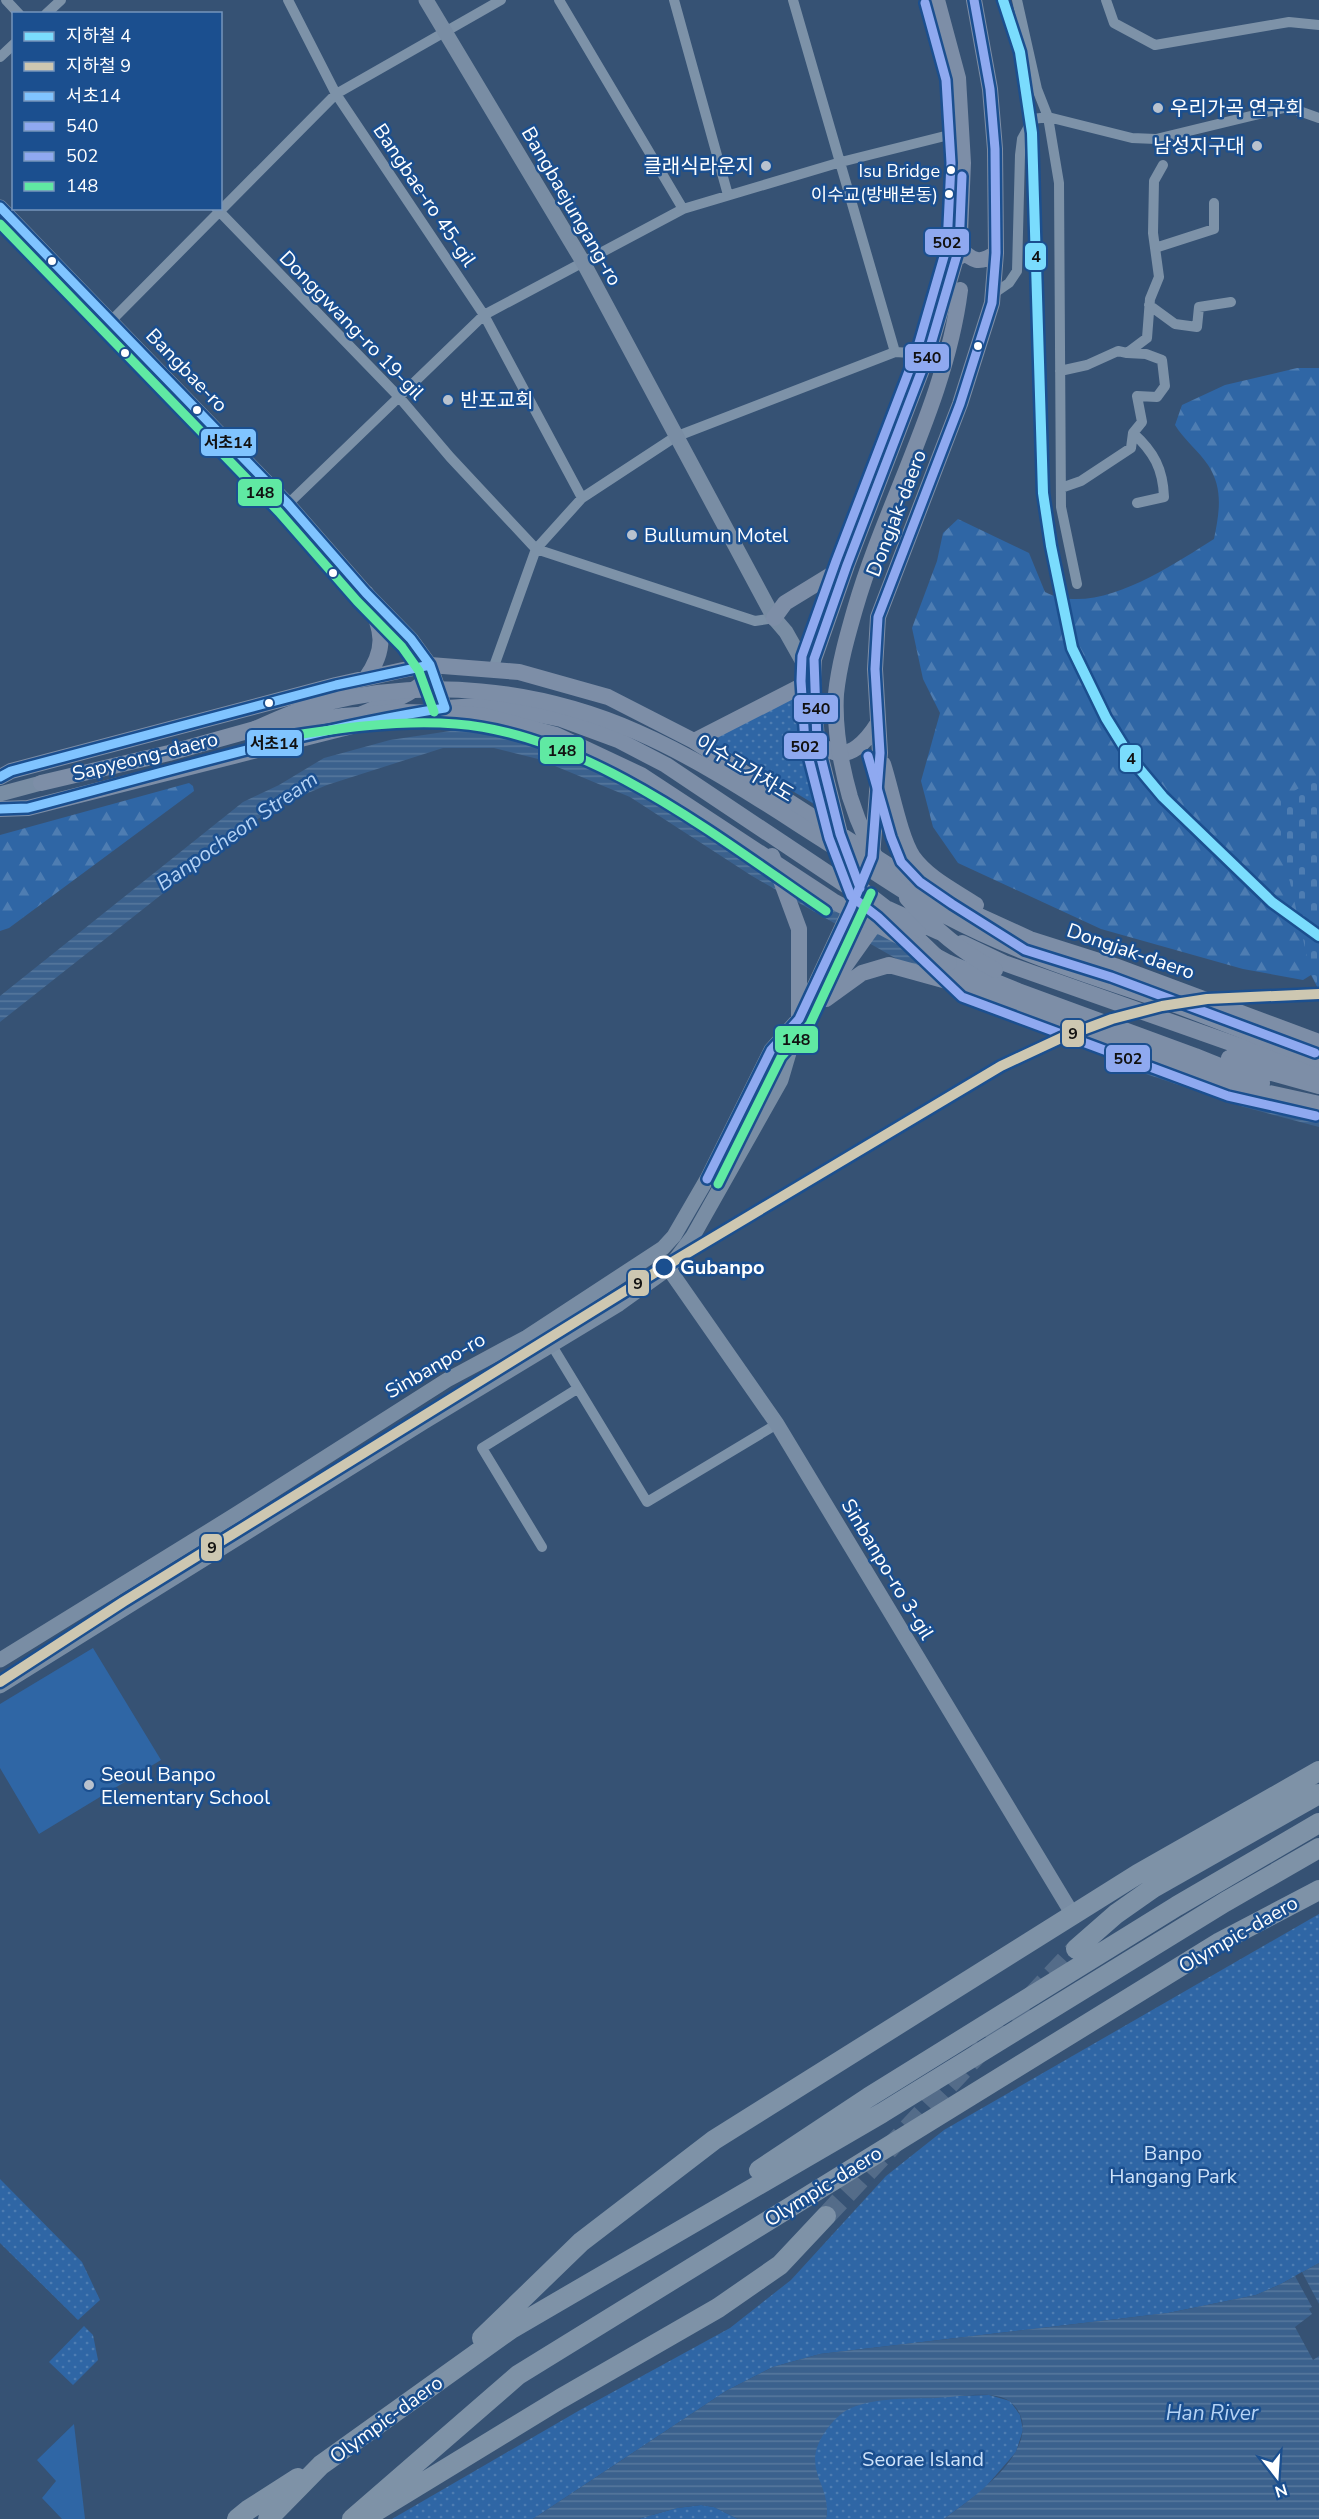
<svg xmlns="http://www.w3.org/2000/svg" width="1319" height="2519" viewBox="0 0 1319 2519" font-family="'Nunito Sans','Noto Sans KR',sans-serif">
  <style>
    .green { fill: #2f66a5 }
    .forest { fill: url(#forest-firs) }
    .cemetery { fill: url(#cemetery-stones) }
    .park { fill: url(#park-dots) }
    .water { fill: url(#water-rules) }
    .pier { fill: #365274 }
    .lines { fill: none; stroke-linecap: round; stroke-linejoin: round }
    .highway-tunnel { stroke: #546c89; stroke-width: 20; stroke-dasharray: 20 10; stroke-linecap: butt }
    .street { stroke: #7d92a8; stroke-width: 10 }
    .secondary { stroke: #798da4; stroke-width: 15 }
    .primary { stroke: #7d8ea7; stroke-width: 16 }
    .highway { stroke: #7e92a7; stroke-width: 20 }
    .primary-bridge { stroke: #7d8ea7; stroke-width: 16 }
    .bus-1-casing { stroke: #1b4f8f; stroke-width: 14 }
    .bus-2-casing { stroke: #1b4f8f; stroke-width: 14 }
    .bus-3-casing { stroke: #1b4f8f; stroke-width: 14 }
    .bus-4-casing { stroke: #1b4f8f; stroke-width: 14 }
    .bus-1 { stroke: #80c4ff; stroke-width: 9 }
    .bus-2 { stroke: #8fa9f0; stroke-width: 9 }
    .bus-3 { stroke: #8fa9f0; stroke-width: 9 }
    .bus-4 { stroke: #60e9a3; stroke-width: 9 }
    .metro-1-casing { stroke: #1b4f8f; stroke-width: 15 }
    .metro-2-casing { stroke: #1b4f8f; stroke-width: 15 }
    .metro-1 { stroke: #7adcfd; stroke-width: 10 }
    .metro-2 { stroke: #cdc7b1; stroke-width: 10 }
    .poi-dot { fill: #b9c2ce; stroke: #1b4f8f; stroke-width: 2 }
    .bus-dot { fill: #fff; stroke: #1b4f8f; stroke-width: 2 }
    .stop-dot { fill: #1b4f8f; stroke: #fff; stroke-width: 3 }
    .labels { text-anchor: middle; stroke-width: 5; stroke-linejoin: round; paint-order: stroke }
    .bus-label { font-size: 18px; fill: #fff; stroke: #1b4f8f; text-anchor: end }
    .poi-label { font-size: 20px; fill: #fff; stroke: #1b4f8f; text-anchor: start }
    .street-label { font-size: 20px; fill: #fff; stroke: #1b4f8f }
    .stop-label { font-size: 20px; font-weight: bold; fill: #fff; stroke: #1b4f8f; text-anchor: start }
    .park-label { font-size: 20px; fill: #cfe3fa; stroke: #1b4f8f }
    .water-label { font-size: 21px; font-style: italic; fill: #b5d3f5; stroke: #1b4f8f }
    .line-badge { stroke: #1b4f8f; stroke-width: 2 }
    .pale-badge-label { font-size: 16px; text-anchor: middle; font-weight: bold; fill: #111 }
  </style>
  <defs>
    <pattern id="forest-firs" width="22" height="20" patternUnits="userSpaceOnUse" patternTransform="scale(1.5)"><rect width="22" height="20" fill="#2f66a5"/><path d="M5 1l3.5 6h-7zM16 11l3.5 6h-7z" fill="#4e7db2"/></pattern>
    <pattern id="cemetery-stones" width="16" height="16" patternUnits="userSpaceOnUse" patternTransform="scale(1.5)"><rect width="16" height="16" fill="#2f66a5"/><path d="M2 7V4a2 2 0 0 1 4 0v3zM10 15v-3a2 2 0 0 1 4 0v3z" fill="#4e7db2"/></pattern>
    <pattern id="park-dots" width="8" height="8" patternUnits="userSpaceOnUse" patternTransform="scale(1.5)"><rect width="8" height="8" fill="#2f66a5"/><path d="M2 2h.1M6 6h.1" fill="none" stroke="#4e7db2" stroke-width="1.8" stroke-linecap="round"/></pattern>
    <pattern id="water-rules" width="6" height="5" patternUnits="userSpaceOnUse" patternTransform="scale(1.5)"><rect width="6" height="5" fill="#3b618d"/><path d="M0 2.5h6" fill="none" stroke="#58799e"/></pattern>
  </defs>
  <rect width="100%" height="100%" fill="#365274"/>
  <path class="green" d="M93 1648 161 1760 39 1834 0 1768V1704Z
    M74 2424 85 2519H62L42 2498 56 2481 37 2460Z"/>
  <path class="forest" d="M1297 368H1319V990L1311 975 1303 980 1243 969 1101 929 958 863 933 827 921 781 940 713 923 679 912 628 937 561 943 533 958 519 1029 553 1045 592C1096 618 1171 566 1214 539 1219 514 1224 489 1208 465 1199 451 1184 440 1175 425L1182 405 1225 385Z
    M189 783 193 786 194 791 190 794 9 928 0 931V835Z"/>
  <path class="cemetery" d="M1319 776V990L1311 974 1281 843V799Z"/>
  <path class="park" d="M799 694 802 744 814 804 708 740Z
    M1319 1914V2263L1281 2284 1256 2295 1168 2313 820 2354 773 2367 726 2391 533 2519H392L580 2410 730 2328 791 2280 886 2176 944 2130Z
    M0 2179 82 2262 100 2300 78 2320 0 2243Z
    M84 2326 93 2335 98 2360 73 2385 49 2362Z
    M989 2395 1010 2401 1020 2415 1023 2430 1016 2452 983 2490 944 2519H826C830 2497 811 2478 814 2457 817 2438 834 2414 852 2407 888 2393 949 2397 989 2395Z
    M701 2505 714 2507 738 2519H638L677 2508Z"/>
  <path class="water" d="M457 730 505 732 576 755 773 863 949 968 1319 1111V1127L1244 1107 1137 1071 944 986 752 876 630 797 538 759 494 748H443L327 785 287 802 256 820 0 1022V996L243 802 279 785 324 758 390 740Z
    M1319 2263V2519H944C972 2498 1030 2459 1022 2420 1019 2409 1011 2400 1001 2397 982 2392 957 2397 937 2398 909 2399 878 2397 851 2408 841 2412 831 2423 825 2432 799 2470 833 2485 826 2519H738L714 2507 701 2505 677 2508 638 2519H533L726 2391 773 2367 820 2354 1168 2313 1256 2295 1281 2284Z"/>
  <path class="pier" d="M1302 2272 1319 2304V2356L1313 2360 1295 2327 1312 2314 1309 2309 1312 2307 1295 2276Z"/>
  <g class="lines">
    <path class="highway-tunnel" d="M826 2216 1076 1949"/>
    <path class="street" d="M6 0 19 14
      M288 0 336 94 484 315 582 498
      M559 0 683 209
      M674 0 728 195
      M793 0 895 352
      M1017 0 1037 89 1048 117 1059 183 1061 507 1077 584
      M1106 0 1114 23 1155 45 1289 22 1319 25
      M46 14 61 0
      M0 57 14 44
      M216 208 399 397 450 457 536 549 755 621 774 618
      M1155 248 1214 229V203
      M993 294 1009 283 1017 271 1020 155 1022 139 1033 119 1048 117 1132 138 1156 139 1288 107 1319 118
      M1149 305 1175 324 1197 327 1199 307 1231 302
      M111 321 336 94 501 0
      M1060 371 1087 365 1118 351 1127 353 1147 338 1150 299 1159 277 1153 233 1154 181 1163 165
      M1133 433C1154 452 1163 469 1164 497L1137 503
      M1061 488 1081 481 1131 448 1133 433 1142 422 1137 396 1157 397 1165 386 1162 360 1146 354 1127 353
      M288 504 484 315 683 209 841 162 961 132
      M493 669 536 549 582 498 675 437 895 352 928 354
      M551 1344 647 1502 777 1424
      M542 1547 482 1448 577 1389"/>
    <path class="secondary" d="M426 0 583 262 774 618 786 632 813 680
      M0 207 288 504 366 593 411 639 430 665 445 708
      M0 794 41 783
      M664 1262 777 1424 1073 1915
      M0 1660 235 1515 447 1380 527 1337 663 1248 674 1236 707 1179 771 1050 795 1023
      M0 1686 424 1422 619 1304 669 1268 693 1236 781 1080 799 1019 860 888"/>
    <path class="primary" d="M937 0 958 78 963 163 959 257
      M959 248 928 354 847 565 814 659 813 680 817 742 840 834 860 888 886 908 968 987 1232 1085 1319 1104
      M959 248C973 261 979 265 996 253
      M366 593C380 628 390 644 366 678
      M774 618 785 603 847 565
      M447 708 491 705 561 719 618 740 666 765 847 886 860 888
      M362 714C386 703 416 694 433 673
      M694 741 813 680
      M828 749C849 763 868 739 878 723
      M883 764C891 788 900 838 913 857 928 878 955 891 976 905
      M0 777 11 771 336 685 403 670 430 665 519 672 608 697 694 741 938 897 1030 939 1115 966 1319 1042
      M41 783 169 753 255 729
      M0 809 28 808 380 719
      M772 856 799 929V1019
      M872 857 880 753 875 669 878 617 960 404 992 303 996 253 995 149 990 89 974 0
      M962 943 1004 963 1319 1074
      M949 963 1018 991 1195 1056 1262 1083
      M826 999 862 973 889 965 965 986
      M799 1019 842 970 886 908 939 932
      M1229 1058 1256 1068
      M1246 1066 1319 1086"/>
    <path class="highway" d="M1076 1949 1116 1914 1153 1888 1319 1794
      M759 2170 869 2097 1177 1906 1319 1823
      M482 2338 581 2242 714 2140 1138 1874 1319 1771
      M365 2518 560 2399 718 2308 780 2265 826 2216
      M237 2519 248 2510 298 2478
      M268 2519 321 2465 511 2329 882 2113 1225 1902 1319 1848
      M352 2519 518 2375 1220 1942 1319 1890"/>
    <path class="primary-bridge" d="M283 725 343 716 400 712 450 713 485 716 556 735 641 775 833 901 949 963
      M255 729C276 720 298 709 320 704 426 677 537 688 637 732 713 765 782 815 852 858 883 877 914 899 946 916 1018 954 1096 978 1173 1004 1222 1022 1270 1042 1319 1060
      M890 879C873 858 858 823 850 797 841 765 834 728 836 694 839 665 847 637 855 609 886 502 946 401 960 290
      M907 898C933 928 960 951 995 970"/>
    <defs>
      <path id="bus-1" d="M0 207 288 504 366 593 411 639 430 665 445 708C304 730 166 772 28 808L0 809
        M0 777 11 771 336 685 430 665"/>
      <path id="bus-2" d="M860 888 840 834 817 742 814 659 847 565 928 354 959 248 962 176
        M707 1179 771 1050 799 1019 851 908 872 857 880 753 875 669 878 617 960 404 992 303 996 253 995 149 990 89 974 0"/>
      <path id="bus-3" d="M925 3 946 80 951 163 947 246 917 350 836 561 802 656 801 681 805 744 829 838 851 896 878 917 962 997 1228 1096 1316 1116
        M868 756 891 837 901 862 920 882 952 904 1025 950 1111 977 1315 1053"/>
      <path id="bus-4" d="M0 224 279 512 357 601 402 647 419 671 434 712
        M257 741C323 731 389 719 456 724 588 734 720 839 826 911
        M718 1184 781 1057 810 1024 871 893"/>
    </defs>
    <use href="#bus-1" class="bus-1-casing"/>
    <use href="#bus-2" class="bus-2-casing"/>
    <use href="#bus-3" class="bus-3-casing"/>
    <use href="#bus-4" class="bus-4-casing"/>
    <use href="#bus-1" class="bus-1"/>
    <use href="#bus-2" class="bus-2"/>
    <use href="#bus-3" class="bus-3"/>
    <use href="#bus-4" class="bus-4"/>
    <defs>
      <path id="metro-1" d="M1003 0 1020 52 1032 133 1043 493 1051 546 1072 648 1106 718 1132 760 1163 797 1272 902 1319 936"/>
      <path id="metro-2" d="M0 1682 123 1602 664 1267 1001 1066 1061 1038 1112 1019 1162 1006 1207 999 1319 994"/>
    </defs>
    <use href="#metro-1" class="metro-1-casing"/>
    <use href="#metro-2" class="metro-2-casing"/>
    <use href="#metro-1" class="metro-1"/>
    <use href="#metro-2" class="metro-2"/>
  </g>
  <g class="poi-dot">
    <circle cx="1158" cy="108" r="6"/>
    <circle cx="1257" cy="146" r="6"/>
    <circle cx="766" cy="166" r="6"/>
    <circle cx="448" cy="400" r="6"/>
    <circle cx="632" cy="535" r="6"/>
    <circle cx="89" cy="1785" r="6"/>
  </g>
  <g class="bus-dot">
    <circle cx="951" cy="170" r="5"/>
    <circle cx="949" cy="194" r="5"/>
    <circle cx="52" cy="261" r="5"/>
    <circle cx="978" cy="346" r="5"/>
    <circle cx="125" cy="353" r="5"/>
    <circle cx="197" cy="410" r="5"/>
    <circle cx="333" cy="573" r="5"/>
    <circle cx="269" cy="703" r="5"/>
  </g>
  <circle class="stop-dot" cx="664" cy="1267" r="10"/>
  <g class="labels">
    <g class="bus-label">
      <text x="940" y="177">Isu Bridge</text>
      <text x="938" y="201">이수교(방배본동)</text>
    </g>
    <g class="poi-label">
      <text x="1170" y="115">우리가곡 연구회</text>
      <text x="1245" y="153" text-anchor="end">남성지구대</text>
      <text x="754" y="173" text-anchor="end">클래식라운지</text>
      <text x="460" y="407">반포교회</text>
      <text x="644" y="542">Bullumun Motel</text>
      <text x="101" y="1781">Seoul Banpo<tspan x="101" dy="23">Elementary School</tspan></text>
    </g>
    <g class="street-label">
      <text transform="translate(425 195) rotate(56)" y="7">Bangbae-ro 45-gil</text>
      <text transform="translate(572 206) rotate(60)" y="7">Bangbaejungang-ro</text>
      <text transform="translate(352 325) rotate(46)" y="7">Donggwang-ro 19-gil</text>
      <text transform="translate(187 370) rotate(46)" y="7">Bangbae-ro</text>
      <text transform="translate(896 513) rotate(-69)" y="7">Dongjak-daero</text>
      <text transform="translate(145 756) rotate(-14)" y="7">Sapyeong-daero</text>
      <text transform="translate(745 768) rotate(31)" y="7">이수고가차도</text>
      <text transform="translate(1131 951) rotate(19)" y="7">Dongjak-daero</text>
      <text transform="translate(435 1365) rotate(-30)" y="7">Sinbanpo-ro</text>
      <text transform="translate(888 1569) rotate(59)" y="7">Sinbanpo-ro 3-gil</text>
      <text transform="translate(1238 1934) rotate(-30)" y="7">Olympic-daero</text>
      <text transform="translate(823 2186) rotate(-32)" y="7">Olympic-daero</text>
      <text transform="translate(386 2419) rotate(-36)" y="7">Olympic-daero</text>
    </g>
    <g class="stop-label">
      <text x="680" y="1274">Gubanpo</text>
    </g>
    <g class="park-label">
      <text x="1173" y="2160">Banpo<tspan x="1173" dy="23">Hangang Park</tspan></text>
      <text x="923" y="2466">Seorae Island</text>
    </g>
    <g class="water-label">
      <text transform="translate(237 831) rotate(-35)" y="7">Banpocheon Stream</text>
      <text x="1212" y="2420">Han River</text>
    </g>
  </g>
  <g class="line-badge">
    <rect x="924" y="228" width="46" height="28" rx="6" fill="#8fa9f0"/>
    <rect x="1024" y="242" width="23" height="29" rx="6" fill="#7adcfd"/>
    <rect x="904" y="343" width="46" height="29" rx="6" fill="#8fa9f0"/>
    <rect x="200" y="428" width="57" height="29" rx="6" fill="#80c4ff"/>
    <rect x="237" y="478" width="46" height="29" rx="6" fill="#60e9a3"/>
    <rect x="793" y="694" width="46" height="29" rx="6" fill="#8fa9f0"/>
    <rect x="246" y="729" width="57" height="28" rx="6" fill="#80c4ff"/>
    <rect x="783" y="732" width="45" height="28" rx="6" fill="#8fa9f0"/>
    <rect x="539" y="736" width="46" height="29" rx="6" fill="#60e9a3"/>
    <rect x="1119" y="744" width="23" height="29" rx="6" fill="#7adcfd"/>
    <rect x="1061" y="1019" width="24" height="29" rx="6" fill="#cdc7b1"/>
    <rect x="774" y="1025" width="45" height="29" rx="6" fill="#60e9a3"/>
    <rect x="1105" y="1044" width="46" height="29" rx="6" fill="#8fa9f0"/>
    <rect x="627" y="1269" width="23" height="28" rx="6" fill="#cdc7b1"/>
    <rect x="200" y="1533" width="23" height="29" rx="6" fill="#cdc7b1"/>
  </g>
  <g class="pale-badge-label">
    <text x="947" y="248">502</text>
    <text x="1036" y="262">4</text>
    <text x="927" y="363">540</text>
    <text x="228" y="448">서초14</text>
    <text x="260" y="498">148</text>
    <text x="816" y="714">540</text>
    <text x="274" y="749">서초14</text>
    <text x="805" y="752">502</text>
    <text x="562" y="756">148</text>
    <text x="1131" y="764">4</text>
    <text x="1073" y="1039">9</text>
    <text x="796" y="1045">148</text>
    <text x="1128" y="1064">502</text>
    <text x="638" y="1289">9</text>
    <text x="212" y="1553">9</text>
  </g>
  <rect x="12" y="12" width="210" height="198" fill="#1b4f8f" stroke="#7695bc" stroke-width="1.5"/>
  <rect x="24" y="32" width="30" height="9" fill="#7adcfd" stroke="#7695bc" stroke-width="1.5"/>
  <text x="66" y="42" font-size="18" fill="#ffffff">지하철 4</text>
  <rect x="24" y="62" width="30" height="9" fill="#cdc7b1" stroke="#7695bc" stroke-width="1.5"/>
  <text x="66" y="72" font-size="18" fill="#ffffff">지하철 9</text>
  <rect x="24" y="92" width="30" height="9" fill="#80c4ff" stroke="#7695bc" stroke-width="1.5"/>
  <text x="66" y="102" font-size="18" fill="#ffffff">서초14</text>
  <rect x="24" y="122" width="30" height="9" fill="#8fa9f0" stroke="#7695bc" stroke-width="1.5"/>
  <text x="66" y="132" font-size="18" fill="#ffffff">540</text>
  <rect x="24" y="152" width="30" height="9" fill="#8fa9f0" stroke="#7695bc" stroke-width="1.5"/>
  <text x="66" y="162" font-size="18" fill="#ffffff">502</text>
  <rect x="24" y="182" width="30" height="9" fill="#60e9a3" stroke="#7695bc" stroke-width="1.5"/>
  <text x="66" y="192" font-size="18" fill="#ffffff">148</text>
  <g transform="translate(1277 2477) rotate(163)" stroke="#1b4f8f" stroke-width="4.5" paint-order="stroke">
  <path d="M0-4.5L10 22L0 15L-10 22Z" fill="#ffffff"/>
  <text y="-9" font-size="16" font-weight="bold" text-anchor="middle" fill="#ffffff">N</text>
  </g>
</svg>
